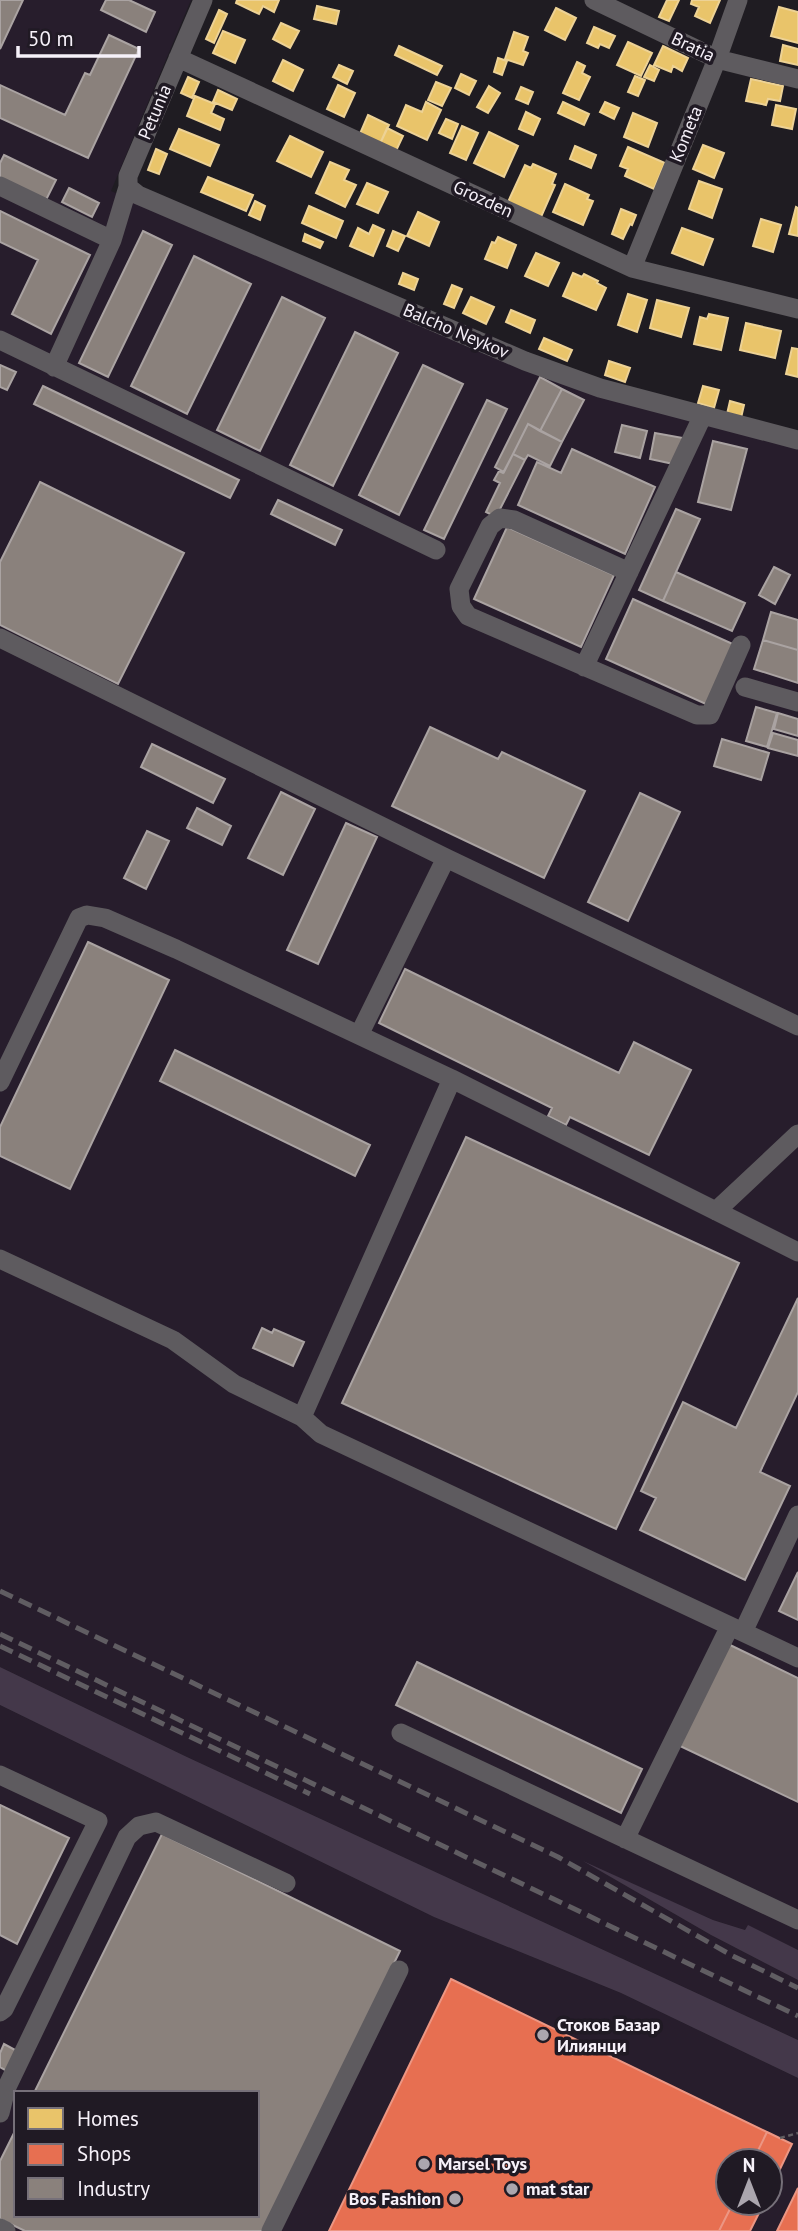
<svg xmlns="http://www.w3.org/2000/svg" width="798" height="2231" viewBox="0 0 798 2231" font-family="'PT Sans',sans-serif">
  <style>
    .built { fill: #271d2c; fill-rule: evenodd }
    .green { fill: #44384a }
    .homes { fill: #e9c46a; stroke: #edd295; stroke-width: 2 }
    .shops { fill: #e76f51; stroke: #ec9683; stroke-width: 2 }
    .industry { fill: #8a817c; stroke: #aaa3a2; stroke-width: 2 }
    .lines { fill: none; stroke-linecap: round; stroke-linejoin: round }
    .path { stroke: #605d61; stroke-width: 2.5; stroke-dasharray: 5 3.5; stroke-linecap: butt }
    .minor { stroke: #5e5b5f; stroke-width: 19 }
    .rail { stroke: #605d62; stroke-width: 5; stroke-dasharray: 14 7; stroke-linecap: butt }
    .poi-dot { fill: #aba6ae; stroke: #201a24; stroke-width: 2.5 }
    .labels { text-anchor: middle; stroke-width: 7; stroke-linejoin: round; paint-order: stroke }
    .street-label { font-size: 18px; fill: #f6f1f9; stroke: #201a24 }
    .poi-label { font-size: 18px; font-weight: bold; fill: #f6f1f9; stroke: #201a24; text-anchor: start }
  </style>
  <rect width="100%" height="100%" fill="#1f1c22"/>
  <path class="built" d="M0 0H191L111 191 543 374 798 446V1950L748 1926 745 1930 713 1920 592 1866 711 1935 798 1980V2040L187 1757 0 1667Z
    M0 1705 434 1917 621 1993 798 2078V2231H0ZM16 2093H257V2215H16ZM728 2161H770V2203H728Z"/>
  <path class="green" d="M0 1667 187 1757 798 2040V2078L621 1993 434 1917 0 1705Z
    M583 1861 713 1920 745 1930 748 1925 798 1950V1980L711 1935Z"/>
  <path class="homes" d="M237 0H279L274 12 263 6 259 14 236 3Z
    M667 0H679L669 21 659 17Z
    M692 0H720L710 23 695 16 699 7 691 4Z
    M317 6 339 11 336 24 314 19Z
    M779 7 798 12V43L771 36Z
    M556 8 576 18 565 40 545 30Z
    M219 10 227 14 214 43 206 39Z
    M281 23 299 31 290 48 273 39Z
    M594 27 615 36 609 48 600 44 598 48 587 43Z
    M223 31 245 40 235 63 213 53Z
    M514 32 528 37 523 51 528 53 523 65 505 59Z
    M628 42 652 53 641 76 617 65Z
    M783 45 798 49V65L780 61Z
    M399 46 442 66 437 75 395 55Z
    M663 46 688 58 682 71 673 66 671 72 654 65Z
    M498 58 507 61 502 75 494 72Z
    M283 60 303 70 293 91 273 81Z
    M577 62 585 66 582 73 590 77 579 100 563 93Z
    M339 65 353 71 347 84 333 77Z
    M650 65 659 70 654 81 644 77Z
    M461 74 476 81 469 95 455 88Z
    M635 76 645 80 638 96 628 92Z
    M188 77 199 82 192 98 181 93Z
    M751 79 783 86 780 101 768 99 766 105 746 101Z
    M436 82 451 88 442 106 428 100Z
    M338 85 355 93 344 117 327 109Z
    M489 86 500 93 488 113 477 107Z
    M521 87 533 92 528 104 516 99Z
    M218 90 237 99 232 110 213 102Z
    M195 96 215 104 211 113 224 119 220 130 187 116Z
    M426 102 441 110 427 140 397 126 406 105 422 112Z
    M563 102 589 114 584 125 558 113Z
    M605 102 619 108 614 119 600 112Z
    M776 105 796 109 792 129 772 125Z
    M526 112 540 119 533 135 519 129Z
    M633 113 657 123 648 147 624 137Z
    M368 115 389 125 379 146 359 136Z
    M446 119 458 124 452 139 439 133Z
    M462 126 478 133 466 160 450 153Z
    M387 128 403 136 395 153 379 146Z
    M179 129 219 145 210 166 170 149Z
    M489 132 518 146 504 177 474 163Z
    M290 136 323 152 311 177 277 161Z
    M703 145 724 153 714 178 693 169Z
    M575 146 596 155 591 168 570 159Z
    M628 147 665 163 654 189 625 176 628 169 620 166Z
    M156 149 167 154 159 174 148 170Z
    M330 162 349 170 344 180 356 185 345 207 316 193Z
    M533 164 556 174 552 184 555 185 541 217 508 202 525 165 531 168Z
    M208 177 253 195 246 211 201 192Z
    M699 181 722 189 712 218 689 209Z
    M367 183 388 192 378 213 357 204Z
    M565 184 589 195 587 199 593 201 583 225 553 212Z
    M255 201 265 206 260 220 249 215Z
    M309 206 343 221 336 238 302 223Z
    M796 207 798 208V236L789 234Z
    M621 209 636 215 632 225 630 224 623 239 612 234Z
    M418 212 439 222 429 246 407 236Z
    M761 219 781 225 773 252 753 246Z
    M373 225 384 230 373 256 350 246 358 228 369 234Z
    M682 228 713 239 703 265 672 253Z
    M393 231 405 236 398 251 387 246Z
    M305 234 323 242 320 248 303 241Z
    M498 237 516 245 507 268 485 259 492 242 495 243Z
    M536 253 559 263 548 286 525 276Z
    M403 273 418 279 414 290 399 284Z
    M573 273 582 277 584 274 598 281 597 283 606 288 596 310 563 296Z
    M452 285 462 289 454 308 444 304Z
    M628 294 647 300 637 332 618 325Z
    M471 297 494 307 486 324 463 313Z
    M657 300 689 308 681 337 650 328Z
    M511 310 535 320 530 333 506 322Z
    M709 314 728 318 721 350 694 344 700 317 707 319Z
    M746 323 781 331 775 358 740 350Z
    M544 338 572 350 567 361 539 349Z
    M792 348 798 349V377L786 374Z
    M609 361 630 368 625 382 605 375Z
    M703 386 719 390 714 408 698 403Z
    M730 401 744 405 741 418 727 414Z"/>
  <path class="shops" d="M451 1979 767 2132 753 2161H728V2203H733L719 2231H329Z
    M767 2132 792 2144 770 2190V2161H753Z
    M798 2188V2231H777Z
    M733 2203H764L750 2231H719Z"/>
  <path class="industry" d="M0 0H23L0 49Z
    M106 0H129L155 12 146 32 101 10Z
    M109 35 139 49 88 158 0 118V85L65 115 85 73 90 75Z
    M4 155 56 180 46 200 0 178V163Z
    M69 188 99 203 92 217 62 202Z
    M0 211 90 255 51 334 12 314 38 260 0 242Z
    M143 231 172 245 108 377 79 363Z
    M194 256 251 284 187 414 131 386Z
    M282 297 325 318 260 451 217 430Z
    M355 332 398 353 333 486 290 465Z
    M0 365 16 372 7 390 0 387Z
    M423 365 463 384 399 515 359 495Z
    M540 377 562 389 540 431 528 424 504 472 495 467Z
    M43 386 239 480 230 498 34 404Z
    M562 389 584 400 562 442 540 431Z
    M487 400 507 409 444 539 424 530Z
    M528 424 562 442 550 466 528 455 525 460 513 454Z
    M622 425 647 431 640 458 615 452Z
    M655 433 683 438 678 465 650 459Z
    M713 441 747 449 731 510 698 502Z
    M572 449 655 487 625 554 518 505 537 462 561 473Z
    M513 454 525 460 496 517 486 512 500 483 494 480 499 471 503 473Z
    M40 482 184 553 118 684 0 625V562Z
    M278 500 342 530 335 545 271 514Z
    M676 509 700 519 663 601 639 590Z
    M507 527 614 575 581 647 474 599Z
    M774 567 790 575 775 604 759 595Z
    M676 572 745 603 732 631 663 601Z
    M633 599 735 645 708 705 606 659Z
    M771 612 798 620V650L763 640Z
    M763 640 798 650V683L754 669Z
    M756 707 777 713 767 747 746 741Z
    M778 713 798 719V736L774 729Z
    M430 727 498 759 502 752 585 791 544 878 392 806Z
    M773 733 798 740V756L768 748Z
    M722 739 769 753 761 780 714 766Z
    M152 744 225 779 213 803 141 767Z
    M281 792 315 809 283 875 248 858Z
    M640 793 680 812 628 921 588 902Z
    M197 808 231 826 222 845 187 828Z
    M346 823 377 837 318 964 287 950Z
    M147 831 169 841 146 889 124 878Z
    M88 942 169 980 70 1189 0 1156V1127Z
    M405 969 619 1073 634 1042 691 1070 649 1155 570 1117 566 1125 548 1116 552 1108 379 1023Z
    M175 1050 370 1145 355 1176 160 1081Z
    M466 1137 739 1263 616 1529 342 1403Z
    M798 1298V1392L760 1472 790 1486 745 1580 640 1530 656 1498 641 1491 683 1402 736 1428Z
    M262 1328 272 1333 274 1329 304 1342 293 1366 253 1348Z
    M798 1572V1620L779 1611Z
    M728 1644 798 1678V1802L680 1746Z
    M417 1662 642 1769 621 1813 396 1705Z
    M0 1805 69 1838 17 1944 0 1935Z
    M162 1834 400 1951 263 2231H25L0 2219V2161L16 2129V2215H257V2093H34Z
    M4 2044 17 2051 7 2071 0 2067V2053Z"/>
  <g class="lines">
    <path class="path" d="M780 2138 798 2133"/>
    <path class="minor" d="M594 0 717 59 798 79
      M178 58 632 268 798 309
      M0 186 112 240
      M128 187 138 195 525 361 600 388 798 440
      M632 268 717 59 738 0
      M0 340 436 550
      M54 367 112 240 128 187V176L203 0
      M629 572 514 520 500 518 490 526 459 589 461 606 468 616 697 715H710L741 645
      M0 638 446 858 798 1026
      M584 667 703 415
      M745 687 798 702
      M359 1035 446 858
      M0 1082 79 918 87 915 105 918 176 949 452 1079 798 1252
      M716 1211 798 1134
      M0 1259 173 1340 234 1384 302 1417 452 1079
      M302 1417 321 1434 798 1658
      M743 1632 798 1515
      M401 1733 798 1920
      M0 1775 98 1821 4 2009 0 2012
      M625 1839 730 1626
      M0 2113 6 2089 127 1837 139 1826 156 1822 286 1883
      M0 2228 6 2231
      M271 2231 399 1970"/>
    <path class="rail" d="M0 1591 558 1857 731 1955 798 1988
      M0 1634 798 2016
      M0 1646 310 1794"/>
  </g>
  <g class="poi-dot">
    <circle cx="543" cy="2035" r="7"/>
    <circle cx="424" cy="2164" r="7"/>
    <circle cx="512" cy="2189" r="7"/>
    <circle cx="455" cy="2199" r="7"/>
  </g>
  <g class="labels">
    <g class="street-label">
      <text transform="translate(693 47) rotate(25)" y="6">Bratia</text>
      <text transform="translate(155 112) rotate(-67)" y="6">Petunia</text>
      <text transform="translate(686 134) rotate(-68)" y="6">Kometa</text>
      <text transform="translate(483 199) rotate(25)" y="6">Grozden</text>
      <text transform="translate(456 331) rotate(23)" y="6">Balcho Neykov</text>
    </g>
    <g class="poi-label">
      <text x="557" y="2031">Стоков Базар<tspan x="557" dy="21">Илиянци</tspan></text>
      <text x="438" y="2170">Marsel Toys</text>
      <text x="526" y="2195">mat star</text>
      <text x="441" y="2205" text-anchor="end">Bos Fashion</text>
    </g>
  </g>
  <rect x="14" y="2091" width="245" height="126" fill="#201a24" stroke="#767079" stroke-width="2"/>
  <rect x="28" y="2108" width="35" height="21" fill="#e9c46a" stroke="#767079" stroke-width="2"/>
  <text x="77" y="2126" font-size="21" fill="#f6f1f9">Homes</text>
  <rect x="28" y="2144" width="35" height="21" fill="#e76f51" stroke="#767079" stroke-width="2"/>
  <text x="77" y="2161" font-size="21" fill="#f6f1f9">Shops</text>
  <rect x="28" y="2178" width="35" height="21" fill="#8a817c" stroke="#767079" stroke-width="2"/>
  <text x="77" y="2196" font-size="21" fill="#f6f1f9">Industry</text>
  <g transform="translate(749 2182)"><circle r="33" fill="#201a24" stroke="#767079" stroke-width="2"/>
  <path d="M0-5L12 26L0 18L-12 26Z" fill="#aba6ae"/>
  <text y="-10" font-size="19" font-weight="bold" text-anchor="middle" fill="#f6f1f9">N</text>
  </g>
  <path d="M18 46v10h121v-10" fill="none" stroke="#f6f1f9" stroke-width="3.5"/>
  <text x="28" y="46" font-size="21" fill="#f6f1f9" stroke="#201a24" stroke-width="5" paint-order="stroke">50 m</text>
</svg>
